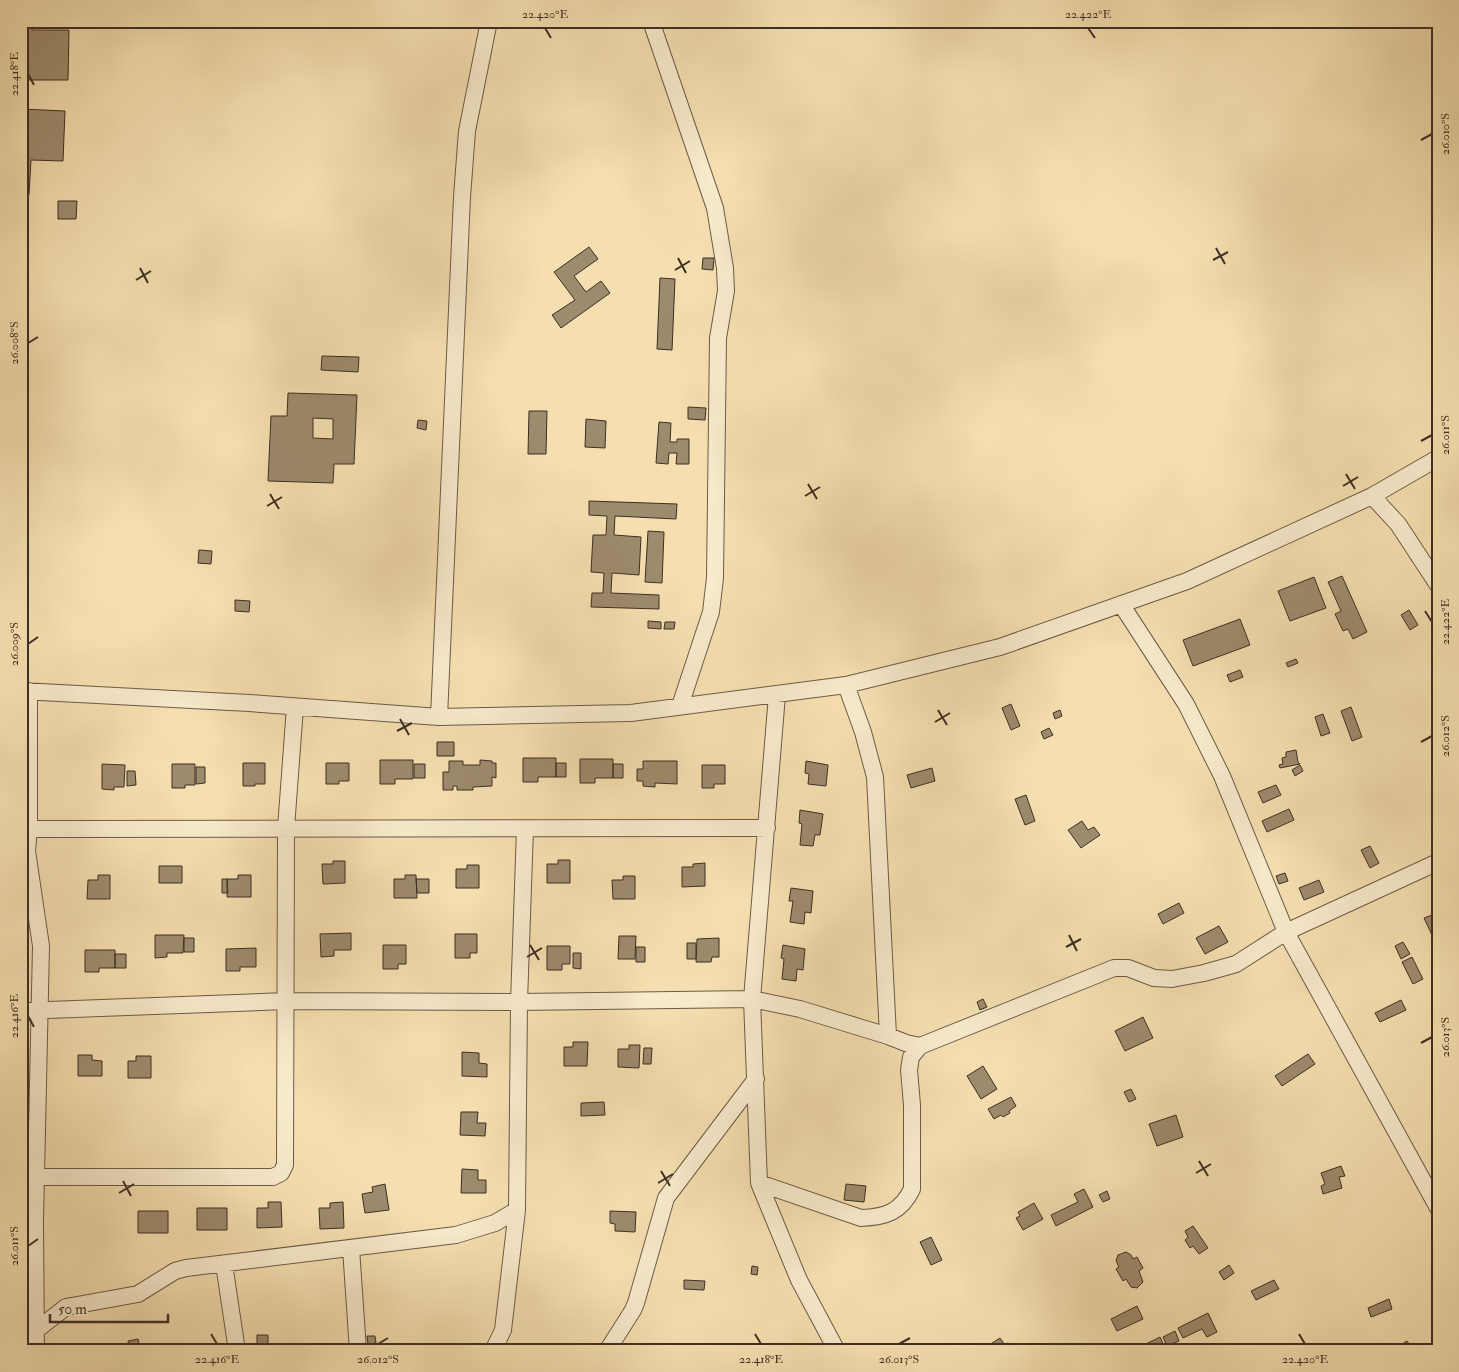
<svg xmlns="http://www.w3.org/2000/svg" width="1459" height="1372" viewBox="0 0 1459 1372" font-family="'IM FELL Double Pica',serif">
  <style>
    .building { fill: #9d8b6d; stroke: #3d2f24; fill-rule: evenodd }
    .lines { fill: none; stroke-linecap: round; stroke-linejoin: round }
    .minor-casing { stroke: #6b5b47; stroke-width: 18 }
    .minor { stroke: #f8eacc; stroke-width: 16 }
    .ticks { fill: none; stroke: #3d2f24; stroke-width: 2 }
    .neatline { fill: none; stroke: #3d2f24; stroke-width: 2 }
    .ticks-label { font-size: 12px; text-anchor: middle; fill: #3d2f24 }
  </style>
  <rect width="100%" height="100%" fill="#f5dfb0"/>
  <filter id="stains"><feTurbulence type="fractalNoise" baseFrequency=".004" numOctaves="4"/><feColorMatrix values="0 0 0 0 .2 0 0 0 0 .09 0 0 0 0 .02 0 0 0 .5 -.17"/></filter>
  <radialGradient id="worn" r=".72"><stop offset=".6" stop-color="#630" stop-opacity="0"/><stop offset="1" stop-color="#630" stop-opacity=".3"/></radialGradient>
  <path class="building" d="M21 21H32V30H69L68 80H21Z
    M21 109 65 111 63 161 31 160 29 195H21Z
    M58 201H77L76 219H58Z
    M589 247 598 259 574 276 586 292 601 281 610 293 561 328 552 315 575 300 554 272Z
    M703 258H714L713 270 702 269Z
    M660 278 675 279 672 350 657 349Z
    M322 356 359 357 358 372 321 370Z
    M288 393 357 395 354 464H334L333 483 268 481 271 416H287ZM313 418 333 419V439L313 438Z
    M688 407 706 408 705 420 688 419Z
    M529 411H547L546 454H528Z
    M586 419 606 421 605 448 585 447Z
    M418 420 427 421 426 430 417 428Z
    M659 422 671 423 670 442H677V439H689V464H676L677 453H669L668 464 656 463Z
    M589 501 677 504 676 519 615 516 614 535 641 537 639 575 612 573 611 593 659 595V609L591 607 592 593H603L604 573 591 572 593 535H606L607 516 589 515Z
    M648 531 664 532 662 583 645 582Z
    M199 550 212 551 211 564 198 563Z
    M1342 576 1367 632 1353 639 1348 629 1343 631 1335 614 1341 611 1328 582Z
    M1314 577 1326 608 1290 621 1278 591Z
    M235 600 250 601 249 612 235 611Z
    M1409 610 1418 625 1410 630 1401 615Z
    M1240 619 1250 645 1193 666 1183 640Z
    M648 621 661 622V629L648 628Z
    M665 622H675L674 629H664Z
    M1296 659 1298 663 1288 667 1286 663Z
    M1240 670 1243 677 1230 682 1227 675Z
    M1011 704 1020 726 1011 730 1002 708Z
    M1351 707 1362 737 1352 741 1341 711Z
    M1060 710 1062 716 1055 719 1053 713Z
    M1323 714 1330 733 1321 736 1315 717Z
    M1049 728 1053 735 1044 739 1041 732Z
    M437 742H454V756H437Z
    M1296 750 1298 762 1300 764 1280 768 1279 765 1283 764 1282 758 1286 757V752Z
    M523 758H556V777H538V782H523Z
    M580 759H613V778H595V783H580Z
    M380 760H413V779H395V784H380Z
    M480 760 492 761V763H496V778L492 777V786L473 787V790H457V786H453V790H443V772H449V761H463V765H480Z
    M643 761H677V784L655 783V787L643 786V781H637V769H643Z
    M806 761 828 765 826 786 808 784 809 774 805 773Z
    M243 763H265V784H255V786H243Z
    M326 763H349V781H339V784H326Z
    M556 763H566V777H556Z
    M102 764 125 765 124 787H114V790L102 789Z
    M172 764H195V785H185V788H172Z
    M414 764H425V778H414Z
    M613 764H623V778H613Z
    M702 765H725V784H714V788H702Z
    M1300 765 1303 771 1295 776 1292 770Z
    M196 767H205V783L196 784Z
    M932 768 935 781 911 788 907 775Z
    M127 771H135L136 785 127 786Z
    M1276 785 1281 795 1263 803 1258 792Z
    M1026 795 1035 821 1025 825 1015 799Z
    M1289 809 1294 820 1267 832 1262 821Z
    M800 810 823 814 820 835H815L813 846 800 845 802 824 799 823Z
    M1082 821 1088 830 1094 827 1100 835 1081 848 1068 830Z
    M1370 846 1379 863 1370 868 1361 850Z
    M558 860H570V883H547V864H558Z
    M333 861H345V883L323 884 322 864H333Z
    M705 863V886L682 887V867H693V864Z
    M467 865H479V888H456V869H467Z
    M159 866H182V883H159Z
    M1285 873 1288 881 1279 884 1276 876Z
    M98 875H110V899H87L88 880H98Z
    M238 875H251V897H227V879H238Z
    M405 875H416L417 898H394V879H405Z
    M623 876H635V899H613L612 880H623Z
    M222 879H227L228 893H222Z
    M416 879H429V893H417Z
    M1319 880 1324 892 1304 900 1299 888Z
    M791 888 813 891 811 913 805 912 804 924 790 922 793 901H789Z
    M1179 903 1184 913 1163 924 1158 914Z
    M1432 915 1438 928V948L1424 918Z
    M1219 926 1228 942 1205 954 1196 938Z
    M351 933V950H334V956L321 957 320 934Z
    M455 934H477V953H470V958H455Z
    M155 935H184L183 953H167V957L155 958Z
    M619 936H636L635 959H618Z
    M184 938H194V952H184Z
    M719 938V957H712L711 962H696L697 939Z
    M1403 942 1410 954 1401 959 1395 946Z
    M687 943H696V959H687Z
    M383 945H406V964H398V969H383Z
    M783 945 805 949 803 970 797 969 796 981 782 979 784 959 781 958Z
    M547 946H570V964H562V970H547Z
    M636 947H645V962H636Z
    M256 948V967H240V971H226V949Z
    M85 950H115V968H99V972H85Z
    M573 953H581V969L573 968Z
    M115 954H126V968H115Z
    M1412 957 1423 979 1413 984 1402 962Z
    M983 999 987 1007 980 1010 977 1002Z
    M1401 1000 1406 1010 1380 1022 1375 1013Z
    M1143 1017 1153 1038 1125 1051 1115 1031Z
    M573 1042H588L587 1066H564V1047H573Z
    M629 1045H640L639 1068 618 1067V1049H629Z
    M644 1048H652L651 1064H643Z
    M462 1052 479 1053V1063L487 1064V1077L462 1076Z
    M1308 1054 1315 1064 1282 1086 1275 1076Z
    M78 1055H92V1060L102 1061V1076H78Z
    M136 1056H151V1078H128V1061H136Z
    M983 1066 997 1089 981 1099 967 1076Z
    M1131 1089 1136 1099 1129 1102 1124 1092Z
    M1011 1097 1016 1106 1009 1111 1010 1113 1003 1117 1001 1115 994 1119 988 1109Z
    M604 1102 605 1115 581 1116V1103Z
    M461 1112H478L477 1123H486L485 1136 460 1135Z
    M1176 1115 1183 1137 1157 1146 1149 1124Z
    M1341 1166 1345 1176 1339 1177 1342 1188 1323 1194 1321 1186 1325 1184 1321 1173Z
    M462 1169 478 1170V1180H486V1193H461Z
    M385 1184 389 1210 365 1213 362 1194 373 1192 372 1187Z
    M846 1184 866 1186 864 1202 844 1200Z
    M1084 1189 1093 1207 1056 1226 1051 1215 1078 1202 1074 1194Z
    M1107 1191 1110 1199 1103 1202 1099 1195Z
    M268 1202H281L282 1227 257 1228V1208H268Z
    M343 1202 344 1228 320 1229 319 1208H330V1203Z
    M1034 1203 1043 1219 1023 1230 1016 1218 1020 1216 1018 1212Z
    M197 1208H227V1230H197Z
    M138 1211H168V1233H138Z
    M610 1211 636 1212 635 1232 615 1231V1224L610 1223Z
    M1193 1226 1208 1248 1199 1254 1193 1246 1190 1248 1185 1240 1188 1237 1185 1231Z
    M931 1237 942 1260 931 1265 920 1242Z
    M1126 1252 1131 1255 1133 1259 1137 1257 1143 1268 1139 1271 1143 1282 1137 1288 1131 1287 1126 1279 1123 1281 1116 1269 1119 1267 1116 1261 1118 1255Z
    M1229 1265 1234 1273 1224 1280 1219 1272Z
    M752 1266 758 1267 757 1275 751 1274Z
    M684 1280 705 1281 704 1290 684 1289Z
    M1274 1280 1279 1289 1256 1300 1251 1291Z
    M1389 1299 1392 1309 1371 1317 1368 1308Z
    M1137 1306 1143 1319 1117 1331 1111 1319Z
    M1208 1313 1217 1332 1207 1337 1202 1329 1183 1338 1178 1328Z
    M1175 1331 1179 1341 1167 1346 1163 1337Z
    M257 1335H268V1351H257Z
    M367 1336H375L376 1343 368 1344Z
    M1160 1337 1165 1348 1159 1351H1132Z
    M1000 1338 1005 1345 1008 1343 1012 1348 1008 1351H984L983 1349Z
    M138 1339 141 1351H130L128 1341Z
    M1407 1341 1414 1351H1388L1391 1349 1393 1350Z"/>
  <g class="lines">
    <defs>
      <path id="minor" d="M651 21 715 208 725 268 726 291 718 338 715 578 711 612 680 706
        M1372 496 1398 524 1438 585
        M1121 604 1186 704 1222 776 1286 932 1438 1208
        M846 685 863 732 875 777 888 1036
        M21 691 249 703 439 717 631 713 846 685 1000 647 1187 581 1372 496 1438 458
        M29 691V829L27 851 41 946 35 1221 36 1351
        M439 717 462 197 467 131 489 21
        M29 829 767 828
        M21 1011 286 1001 519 1002 752 999 777 695
        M21 1177H273L281 1173 285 1165 286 828 295 707
        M759 1183 861 1218C886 1217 901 1212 912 1189V1105L909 1070 911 1057 920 1046
        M351 1248 358 1351
        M224 1264 237 1351
        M21 1332H34L66 1307 138 1294 175 1271 186 1268 456 1235 495 1223 517 1210
        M493 1351 503 1330 517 1210 519 1002 525 829
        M607 1351 633 1310 636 1303 666 1198 756 1079
        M837 1351 799 1280 759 1183 752 999 800 1009 888 1036 906 1043 920 1046 1114 968H1128L1154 978 1172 979 1204 973 1236 964 1286 932 1438 862"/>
    </defs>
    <use href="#minor" class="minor-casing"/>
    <use href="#minor" class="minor"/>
  </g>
  <path class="ticks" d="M545 28 551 38M1088 28 1095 38M28 74 34 85M1421 140 1432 134M1216 248 1225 264M678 258 686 273M1213 260 1228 252M140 268 148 283M675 270 690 261M136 280 151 271M28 343 38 337M1421 441 1432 435M1346 474 1355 489M808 484 817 499M1343 486 1358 477M270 494 279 509M805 496 820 487M267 506 282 497M1425 611 1432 622M28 644 38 637M938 710 947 725M400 719 409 735M935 722 950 713M397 731 412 723M1421 742 1432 736M1069 935 1077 951M530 945 539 960M1066 947 1081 939M527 957 542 948M28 1016 34 1027M1421 1043 1432 1037M1199 1161 1208 1176M661 1171 670 1186M1196 1173 1211 1164M123 1181 131 1196M658 1183 673 1174M119 1193 134 1184M28 1246 38 1239M211 1334 217 1344M755 1334 761 1344M1299 1334 1305 1344M378 1344 388 1338M899 1344 910 1338"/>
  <rect width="1459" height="1372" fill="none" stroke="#f5dfb0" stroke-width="55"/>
  <path d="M50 1314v8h118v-8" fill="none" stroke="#3d2f24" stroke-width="2.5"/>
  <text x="58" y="1314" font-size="15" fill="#3d2f24" stroke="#f8eacc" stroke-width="4" paint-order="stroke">50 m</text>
  <rect x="28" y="28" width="1404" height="1316" class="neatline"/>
  <g class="ticks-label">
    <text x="545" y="18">22.420°E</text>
    <text x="1088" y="18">22.422°E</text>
    <text transform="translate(14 74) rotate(-90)" y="4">22.418°E</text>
    <text transform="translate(1445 134) rotate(-90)" y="4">26.010°S</text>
    <text transform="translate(14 343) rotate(-90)" y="4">26.008°S</text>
    <text transform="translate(1445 435) rotate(-90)" y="4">26.011°S</text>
    <text transform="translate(1445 622) rotate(-90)" y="4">22.422°E</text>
    <text transform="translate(14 644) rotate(-90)" y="4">26.009°S</text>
    <text transform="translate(1445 736) rotate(-90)" y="4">26.012°S</text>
    <text transform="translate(14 1016) rotate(-90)" y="4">22.416°E</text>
    <text transform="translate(1445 1037) rotate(-90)" y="4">26.013°S</text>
    <text transform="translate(14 1246) rotate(-90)" y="4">26.011°S</text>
    <text x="217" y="1363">22.416°E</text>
    <text x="378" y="1363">26.012°S</text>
    <text x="761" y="1363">22.418°E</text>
    <text x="899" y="1363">26.013°S</text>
    <text x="1305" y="1363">22.420°E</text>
  </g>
  <rect width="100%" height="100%" filter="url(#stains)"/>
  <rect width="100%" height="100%" fill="url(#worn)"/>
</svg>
